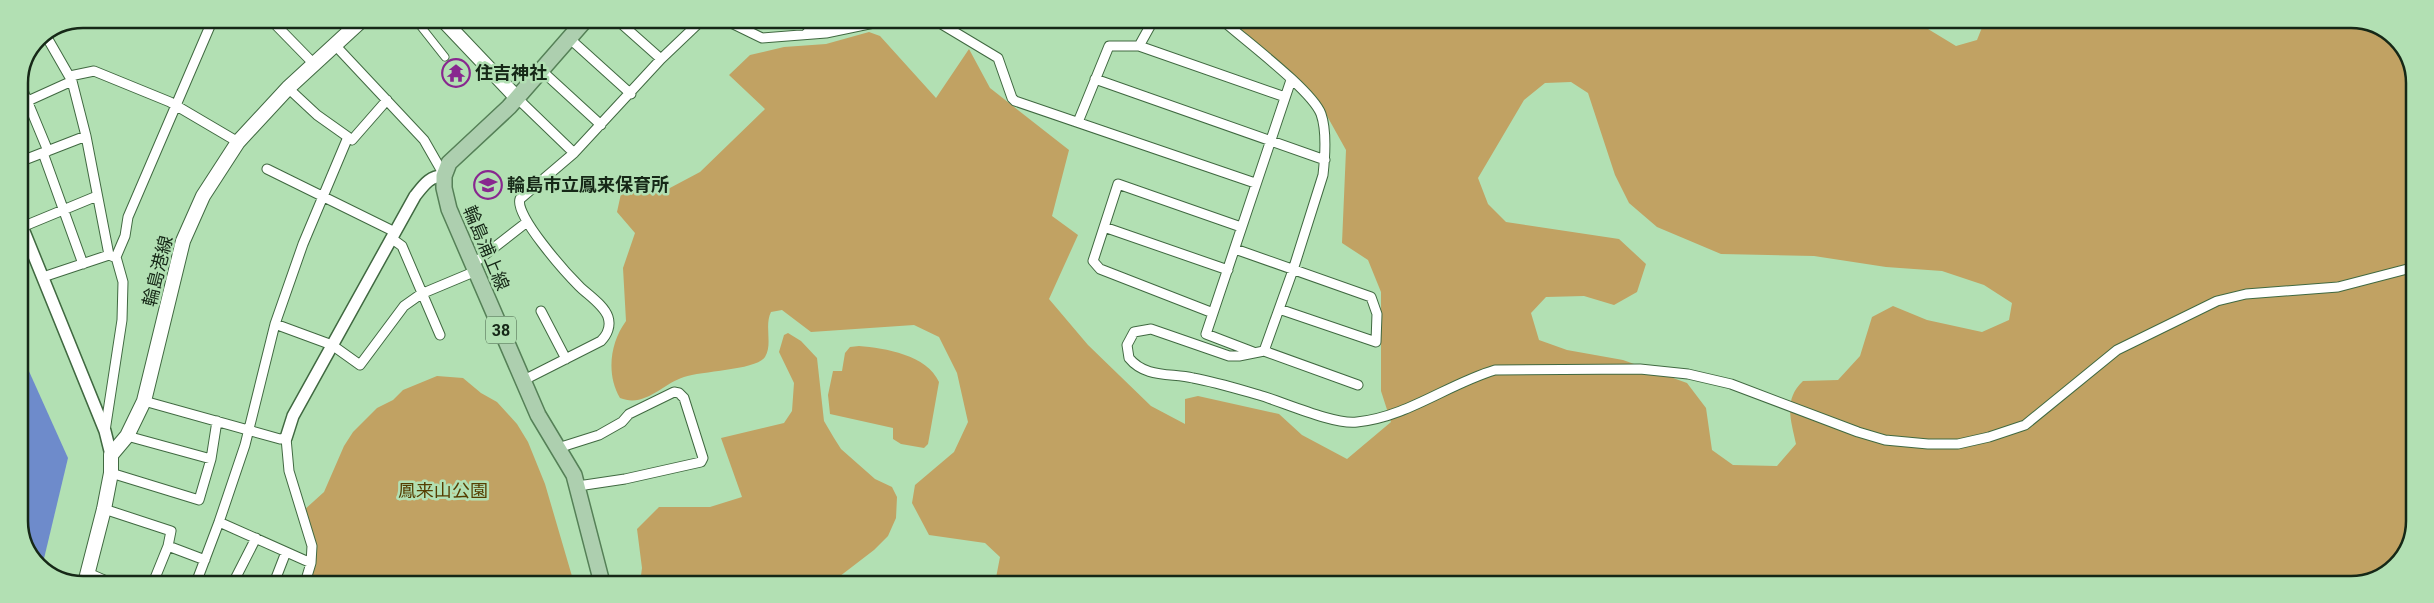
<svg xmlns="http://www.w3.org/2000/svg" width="2434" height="603" viewBox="0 0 2434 603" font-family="Roboto,'Noto Sans JP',sans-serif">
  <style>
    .green { fill: #c1a263; fill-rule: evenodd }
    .water { fill: #6e8bcb }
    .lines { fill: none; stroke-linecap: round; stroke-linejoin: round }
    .pedestrian-casing { stroke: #406941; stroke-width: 9 }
    .minor-casing { stroke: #406941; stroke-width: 11 }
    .tertiary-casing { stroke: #406941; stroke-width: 14 }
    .secondary-casing { stroke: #406941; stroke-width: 16 }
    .primary-casing { stroke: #558057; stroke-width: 18 }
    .pedestrian { stroke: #fff; stroke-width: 7 }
    .minor { stroke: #fff; stroke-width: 9 }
    .tertiary { stroke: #fff; stroke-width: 11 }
    .secondary { stroke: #fff; stroke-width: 14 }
    .primary { stroke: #adcfaf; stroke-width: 15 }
    .labels { text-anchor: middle; stroke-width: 5; stroke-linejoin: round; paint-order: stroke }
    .shield { fill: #b2e0b3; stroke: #455f46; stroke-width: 1 }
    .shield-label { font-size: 16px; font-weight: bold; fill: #162817 }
    .poi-label { font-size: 18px; font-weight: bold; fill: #162817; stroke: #b2e0b3; text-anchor: start }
    .street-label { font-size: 18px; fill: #162817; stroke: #b2e0b3 }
    .park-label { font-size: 18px; fill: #553d00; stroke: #b2e0b3 }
    .rim { fill: none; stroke: #162817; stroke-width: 2.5 }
  </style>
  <rect width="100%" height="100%" fill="#b2e0b3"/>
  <path class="green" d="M1230 19 1919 20 1928 29 1956 46 1977 40 1985 20H2364L2400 41 2415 78 2414 533 2393 569 2352 584 995 583 1000 557 985 543 929 535 912 503 915 485 954 452 968 422 957 373 939 337 914 325 811 332 782 310 771 312C764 326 773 344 765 357 757 370 702 371 684 377 662 384 645 408 620 398 606 374 610 343 626 321L623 268 635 233 617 212 622 189H668L700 172 765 109 729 75 750 55 784 47 826 44 869 32 880 36 936 98 969 49 990 88 1069 150 1052 216 1078 235 1049 299 1088 345 1151 406 1185 424V399L1198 396 1279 414 1302 435 1347 459 1391 422 1381 391V292L1368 260 1342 243 1346 150 1317 98ZM1571 82 1588 93 1615 175 1629 203 1657 227 1721 254 1814 256 1886 267 1942 271 1984 285 2012 303 2009 320 1982 332 1927 320 1893 306 1872 317 1860 356 1838 380 1803 381C1783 400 1791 420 1796 444L1777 466 1733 465 1712 450 1706 408 1687 383 1623 360 1567 350 1539 340 1531 313 1546 297 1584 296 1614 305 1637 292 1646 264 1619 239 1506 222 1488 204 1478 178 1524 100 1545 83Z
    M788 333 801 341 817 358 824 421 834 438 841 449 875 479 892 487 897 497 896 518 888 536 874 550 831 583H640L642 568 637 529 659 507H710L742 497 721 438 784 423 792 411 794 383 779 352 784 335Z
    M859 346C885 348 927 355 939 382L928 444 924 448 901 444 893 439V428L830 414 828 395 833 371H842L845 353 850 347Z
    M437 376 463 378 481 393 497 402 517 424 528 442 545 484 574 583H311L315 546 303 511 324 492 344 446 353 432 377 408 393 400 403 390Z"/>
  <path class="water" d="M19 349 68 458 42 567 35 563 19 529Z"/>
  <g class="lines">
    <defs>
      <path id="pedestrian" d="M415 19 445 57"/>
      <path id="minor" d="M270 19 314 64
        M616 19 661 59
        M723 19 762 38 826 33 893 19
        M933 19 998 58 1012 98 1015 101 1255 183
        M1221 19C1243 39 1312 90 1321 114 1327 131 1325 157 1323 175L1293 270 1264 351
        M1044 20 1045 19
        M45 34 72 81 86 136 109 255
        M806 34 811 29 840 19
        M569 38 631 94
        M334 44 424 140 444 175
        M1139 46 1154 19
        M541 70 601 125
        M70 76 94 71 170 102 238 142
        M1095 79 1325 160
        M19 81 48 151
        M288 88 317 115 348 137
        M516 97 574 153
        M19 105 72 81
        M1078 122 1109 46H1139L1285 97
        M43 153 83 264
        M19 162 86 136
        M267 169 395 232
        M22 227 97 196
        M1104 227 1228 270
        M391 238 402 246 440 335
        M1235 249 1371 297 1377 314 1376 342 1279 309
        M473 264 527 222
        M43 277 109 255 114 257
        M541 311 566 359
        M1213 313 1100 269 1093 261 1118 184 1241 227
        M275 324 332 345 360 365 404 306 421 294 476 271
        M1253 352 1206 334 1291 80
        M524 380 601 341C607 335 611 326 608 317 604 305 588 295 579 286 566 273 514 215 520 199L574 153 661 59 703 19
        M1358 385 1264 351 1239 356H1229L1151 329 1134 332 1127 345 1129 358C1145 378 1171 373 1193 378 1215 382 1238 389 1259 395 1283 402 1334 425 1357 422 1407 417 1448 384 1495 370L1640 369 1688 374 1731 384 1858 432 1885 440 1928 444H1958L1989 437 2025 425 2117 350 2217 301 2246 294 2338 287 2415 267
        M144 401 280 439 286 438 289 471 312 546 311 563 305 583
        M105 431 122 320 123 282 116 257 125 236 128 217 213 19
        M127 436 211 459
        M558 448 599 435 622 422 629 414 674 392 679 393 684 398 703 458 701 462 625 479 578 486
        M111 473 199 500 211 459 217 421
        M104 509 171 531 168 546 205 560
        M219 522 311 563
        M88 573 111 583
        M153 583 168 546
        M196 583 219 522 245 445 275 324 303 244 348 137 352 140 387 100
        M233 583 256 538
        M274 583 286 552"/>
      <path id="tertiary" d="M19 219 105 431 111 455
        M286 438 293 416 415 196C423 186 430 175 444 176"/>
      <path id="secondary" d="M442 19 516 97
        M85 583 104 509 111 473V455L127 436 144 401 183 241 203 196 238 142 288 88 363 19"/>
      <path id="primary" d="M586 19 509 107 449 163 444 176V188L449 209 538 415 574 475 602 583"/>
    </defs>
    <use href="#pedestrian" class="pedestrian-casing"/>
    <use href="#minor" class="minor-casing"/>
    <use href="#tertiary" class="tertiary-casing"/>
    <use href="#secondary" class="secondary-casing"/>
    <use href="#primary" class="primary-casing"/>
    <use href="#pedestrian" class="pedestrian"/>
    <use href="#minor" class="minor"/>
    <use href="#tertiary" class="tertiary"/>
    <use href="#secondary" class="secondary"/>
    <use href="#primary" class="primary"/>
  </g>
  <defs>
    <symbol id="temple-ring" viewBox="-11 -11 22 22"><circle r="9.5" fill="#b2e0b3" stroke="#88278f" stroke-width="1.5"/><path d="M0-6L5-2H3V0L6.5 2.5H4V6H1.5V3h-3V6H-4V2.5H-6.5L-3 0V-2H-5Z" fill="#88278f"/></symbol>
    <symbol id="school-ring" viewBox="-11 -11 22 22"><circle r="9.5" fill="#b2e0b3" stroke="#88278f" stroke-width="1.5"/><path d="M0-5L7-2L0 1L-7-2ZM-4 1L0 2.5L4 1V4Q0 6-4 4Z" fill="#88278f"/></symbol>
  </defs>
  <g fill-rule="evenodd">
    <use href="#temple-ring" x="440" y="57" width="32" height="32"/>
    <use href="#school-ring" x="472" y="169" width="32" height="32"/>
  </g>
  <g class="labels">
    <rect class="shield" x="486" y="316.5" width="30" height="27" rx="4"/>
    <g class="shield-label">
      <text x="501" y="336">38</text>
    </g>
    <g class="poi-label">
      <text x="475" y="79">住吉神社</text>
      <text x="507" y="191">輪島市立鳳来保育所</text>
    </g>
    <g class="street-label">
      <text transform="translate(486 248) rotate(67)" y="6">輪島浦上線</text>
      <text transform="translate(158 271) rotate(-76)" y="6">輪島港線</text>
    </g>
    <g class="park-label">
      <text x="443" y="497">鳳来山公園</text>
    </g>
  </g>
  <path d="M0 0H2434V603H0ZM83 28H2351A55 55 0 0 1 2406 83V521A55 55 0 0 1 2351 576H83A55 55 0 0 1 28 521V83A55 55 0 0 1 83 28Z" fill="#b2e0b3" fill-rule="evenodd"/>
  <path class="rim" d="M83 28H2351A55 55 0 0 1 2406 83V521A55 55 0 0 1 2351 576H83A55 55 0 0 1 28 521V83A55 55 0 0 1 83 28Z"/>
</svg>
